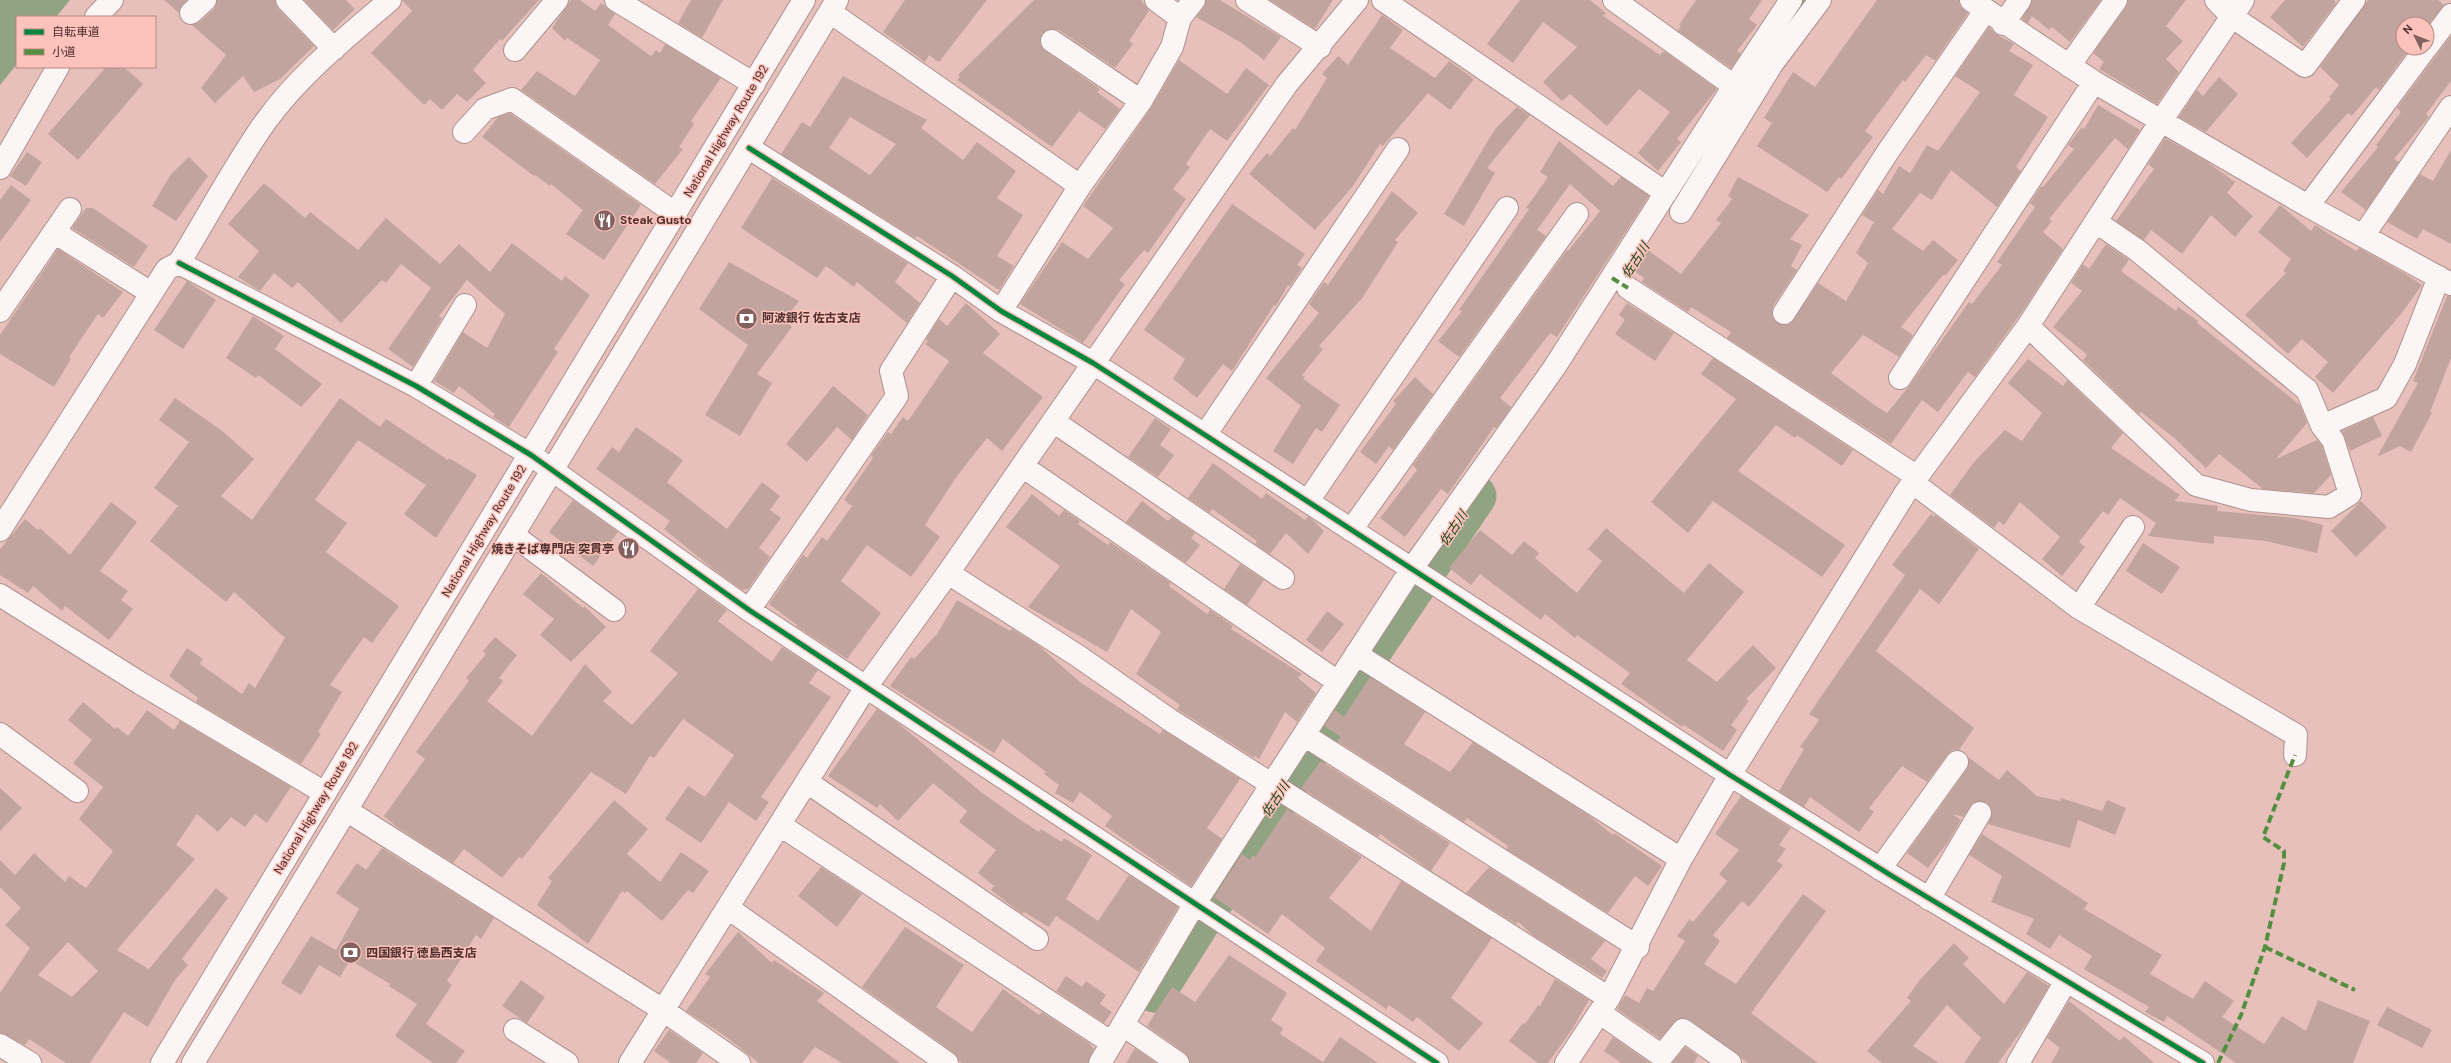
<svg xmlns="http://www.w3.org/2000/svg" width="2451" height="1063" viewBox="0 0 2451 1063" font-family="'DM Sans','Noto Sans JP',sans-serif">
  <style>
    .water { fill: #90a383 }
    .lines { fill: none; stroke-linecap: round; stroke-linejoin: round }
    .river { stroke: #90a383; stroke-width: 43 }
    .building { fill: #c2a49e; fill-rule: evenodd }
    .minor-casing { stroke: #ae908d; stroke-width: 24 }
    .highway-casing { stroke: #ae908d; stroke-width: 24 }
    .minor { stroke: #fbf6f5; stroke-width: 22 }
    .highway { stroke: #fbf6f5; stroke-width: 22 }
    .quiet { stroke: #548f3f; stroke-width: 4; stroke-dasharray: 8 4; stroke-linecap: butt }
    .cycleway-casing { stroke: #fdc2bc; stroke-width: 8 }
    .cycleway { stroke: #00873e; stroke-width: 5 }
    .labels { text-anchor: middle; stroke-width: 3; stroke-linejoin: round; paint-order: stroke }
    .street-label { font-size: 12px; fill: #4b2e2c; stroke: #fdc2bc }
    .poi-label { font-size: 12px; font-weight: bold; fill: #4b2e2c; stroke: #fdc2bc; text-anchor: start }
    .water-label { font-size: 13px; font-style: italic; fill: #144519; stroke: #fdc2bc }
  </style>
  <rect width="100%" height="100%" fill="#e7c0bc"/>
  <path class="water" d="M0 0H70L56 17H17V64L0 85Z"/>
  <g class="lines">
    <path class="river" d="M1757 69 1805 0
      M1155 991 1372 648 1475 496"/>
  </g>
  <path class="building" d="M164 0H187L179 9V13Z
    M217 0H275L278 9 314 46 280 79 254 92 243 76 215 103 201 88 226 55 192 25 200 22 214 9Z
    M304 0H346L355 9 333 30Z
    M402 0H539L502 41 500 39 473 70 486 83 467 102 457 94 442 110 430 99 424 105 371 53 412 11Z
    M571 0H580L595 11 601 3 605 6 615 14 608 25 651 56 656 50 660 53 665 44 721 78 691 121 694 124 679 147 683 149 655 184 521 90 537 71 575 96 600 60 567 38 565 41 552 28Z
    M691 0H723L702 38 678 23Z
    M905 0H987L939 62 929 55 925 62 883 32Z
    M1034 0H1141L1149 11 1129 41 1133 44 1115 68 1059 30 1052 29 1042 34 1040 41 1045 51 1100 89 1097 92 1120 109 1105 129 1079 111 1052 147 957 80 960 77 958 75Z
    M1206 0H1220L1281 37 1264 60 1240 42 1196 17 1204 7Z
    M1270 0H1333L1315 29Z
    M1520 0H1590L1606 13 1603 16 1660 55 1664 51 1717 89 1677 139 1681 142 1658 171 1638 153 1670 112 1639 89 1607 126 1570 94 1562 101 1543 82 1577 47 1543 22 1513 63 1487 44Z
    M1696 0H1762L1749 19 1757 25 1737 51 1741 54 1731 68 1678 31 1681 26 1679 25Z
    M1877 0H1959L1960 6 1968 13 1935 61 1926 55 1905 82 1903 80 1865 131 1873 137 1841 179 1839 177 1827 192 1757 146 1772 123 1764 118 1793 72 1815 87Z
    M2032 0H2101L2070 42 2052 27 2049 30 2032 16 2028 23 2022 19Z
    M2128 0H2186L2166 26 2183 41 2166 59 2179 72 2157 104 2099 69 2104 62 2093 53 2126 7Z
    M2285 0H2334L2336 3 2303 47 2270 17Z
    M2368 0H2438L2444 5 2427 26V24H2403V48H2410L2379 90 2376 87 2352 116 2348 113 2307 158 2291 143 2331 99 2329 97 2339 85 2320 67Z
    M1382 15 1403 30 1390 48 1435 78 1449 61 1474 79 1450 110 1428 93 1383 146 1380 144 1353 186 1315 230 1249 174 1267 153 1270 156 1293 128 1295 130 1327 78 1322 74 1338 56 1348 65Z
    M1989 27 1996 34 2014 44 2009 51 2033 65 2014 95 2048 117 2016 167 2021 171 1997 207 1951 170 1932 200 1920 193 1892 229 1923 251 1933 240 1958 260 1946 275H1943L1901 327 1913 335 1899 357 1863 335 1831 373 1873 404 1887 413 1910 385 1969 302 1972 304 2002 265 1997 262 2035 207 2030 203 2041 186 2043 187 2074 149 2068 145 2082 127 2084 129 2098 105 2140 130 2128 149 2115 138 2049 219 2052 221 2043 232 2063 249 2026 306 1975 377 1968 372 1938 412 1922 400 1891 444 1727 338 1731 332 1691 307 1688 312 1642 282 1644 278 1632 269 1645 248 1681 274 1721 223 1716 220 1732 199 1728 196 1738 177 1809 215 1790 239 1802 245 1791 266 1797 270 1773 306 1772 313 1773 319 1783 325 1790 324 1818 283 1846 301 1868 263 1856 253 1874 222 1862 215 1878 190 1883 194 1899 166 1910 173 1927 145 1938 151 1980 92 1955 76Z
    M2451 36V81L2426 114 2429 117 2394 159 2399 162 2366 210 2341 192 2378 147 2376 145 2401 112 2397 108Z
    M1179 60 1227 94 1246 68 1269 85 1227 141 1210 129 1186 164 1190 167 1173 189 1186 199 1148 253 1144 250 1119 280 1125 284 1083 343 1020 304 1062 242 1088 259 1113 228 1083 206 1151 108Z
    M106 67H124L143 84 78 160 48 134Z
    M843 76 927 120 921 128 963 160 977 142 1016 171 997 198 1023 215 997 256 1014 266 999 290 917 236 915 238 781 154 802 122 810 127ZM850 117 896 144 870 175 829 148Z
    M2219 77 2238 94 2206 132 2179 117 2197 90 2203 96Z
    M1517 107 1530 115 1487 168 1495 173 1464 226 1444 214 1495 129Z
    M510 113 641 205 604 260 566 234 583 210 551 184 550 186 535 175 534 176 482 137 498 117Z
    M2165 138 2206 161 2235 182 2227 193 2253 216 2235 237 2211 215 2182 254 2151 230 2144 240 2116 221 2154 169 2148 164Z
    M1559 141 1613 186 1621 177 1649 196 1557 337 1550 333 1500 398 1511 407 1506 415 1496 428 1494 427 1448 494 1441 489 1405 537 1380 518 1417 470 1413 465 1567 250 1568 251 1600 211 1570 184 1537 230 1546 236 1459 357 1438 341 1462 311 1459 310 1529 209 1526 208 1548 177 1540 172Z
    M2451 150V244L2423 229 2417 239 2387 222 2420 174 2433 181Z
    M27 152 42 162 26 186 10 176Z
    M189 157 208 176 176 221 152 206 171 174Z
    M772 178 908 263 895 282 920 303 907 323 857 282 854 287 826 266 817 278 741 228Z
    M264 183 305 218 310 212 358 250 386 218 440 264 459 244 490 272 512 243 562 281 565 276 590 295 554 349 558 352 509 427 493 417 495 414 459 386 454 393 434 381 463 332 487 348 505 314 467 280 439 316 442 318 413 367 388 349 431 288 401 264 386 283 382 280 341 323 298 282 292 288 274 273 260 291 238 277 259 251 228 224Z
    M11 185 31 200 0 242V200Z
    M1392 191 1418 213 1395 240 1398 242 1363 297 1319 346 1323 349 1302 375 1305 377 1303 379 1340 405 1322 432 1316 428 1293 464 1273 451 1301 406 1266 378 1319 313 1309 304 1324 282 1328 285Z
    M1232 204 1305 254 1297 265 1302 268 1290 286 1288 285 1276 306 1274 305 1232 371 1223 364 1197 398 1173 379 1185 359 1144 330Z
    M2280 205 2311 231 2315 225 2356 251 2359 248 2404 273 2422 285 2401 314 2333 393 2315 377 2328 362 2302 339 2288 354 2245 315 2286 273 2283 271 2291 259 2258 232Z
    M86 208H93L148 246 134 267 72 228Z
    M2106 244 2129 260 2121 271 2176 311 2178 307 2198 321 2197 323 2300 405 2307 423 2276 459 2317 440 2322 446 2331 475 2314 493 2263 489 2219 454 2206 468 2173 437 2141 412 2139 414 2083 360 2087 355 2084 352 2053 327 2082 291 2071 283 2083 264 2089 269Z
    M58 249 123 292 103 318 98 314 69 357 71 359 54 387 0 354V335Z
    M729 262 799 301 784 320 792 327 757 374 772 383 740 436 705 415 748 345 699 309Z
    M187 281 216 300 183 349 154 330Z
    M2447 296H2451V358L2430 412 2432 413 2411 452 2400 446 2377 457 2418 383 2413 381Z
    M966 303 1000 334 983 353 1043 397 1002 451 987 438 957 476 925 525 940 537 911 577 867 545 841 581 881 613 847 659 796 626 797 625 769 604 803 555 807 558 822 537 827 541 852 506 844 500 873 458 871 456 888 432 891 434 903 417 908 421 949 361 925 344 928 341 926 339 939 319 947 326Z
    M1627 303 1674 333 1655 361 1615 334 1625 320 1619 315Z
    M253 316 284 336 275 349 322 384 301 407 258 375 256 378 226 358Z
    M1713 358 1853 450 1842 466 1797 435 1795 438 1776 425 1738 471 1845 545 1822 577 1713 501 1688 533 1651 502 1736 399 1701 374Z
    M2028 359 2063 386 2067 380 2123 433 2111 448 2180 495 2174 501 2218 506 2217 511 2296 518 2323 525 2317 553 2266 541 2214 536V544L2148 536 2156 523 2120 498 2108 515 2103 511 2079 542 2085 547 2062 576 2042 559 2060 537 2020 502 2004 525 1999 521 1994 528 1950 495 1974 462 2005 430 2022 441 2042 413 2008 383Z
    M1415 377 1433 394 1393 450 1389 446 1376 464 1360 452 1396 404 1393 401Z
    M833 386 868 415 852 440 837 427 807 462 786 444Z
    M175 398 221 430 254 459 221 496 252 520 340 398 380 427 386 419 448 460 449 458 477 475 436 538 404 514 426 485 358 440 315 500 347 523 326 552 399 606 372 643 364 637 330 685 342 692 318 732 321 734 301 764 196 702 198 698 169 676 187 648 203 659 200 664 242 694 249 683 255 688 285 638 234 592 226 602 150 541 178 506 154 488 189 442 159 420Z
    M2373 417 2382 436 2350 451 2342 431Z
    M1155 418 1171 429 1160 445 1174 455 1158 477 1128 457Z
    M636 427 683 460 667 482 727 529 762 482 780 496 770 510 781 518 759 548 770 557 748 589 742 590 713 569 664 529 670 521 596 469 612 447 619 452Z
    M1213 463 1262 499 1266 493 1305 520 1308 516 1313 520 1324 531 1308 554 1286 533 1270 554 1255 544 1257 541 1212 509 1210 513 1188 498Z
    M1032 494 1059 516 1064 510 1080 521 1078 524 1108 545 1110 542 1171 583 1169 586 1207 614 1210 610 1233 626 1231 629 1302 674 1298 678 1316 693 1297 722 1285 712 1259 759 1255 756 1254 758 1177 709 1180 705 1136 674 1161 632 1131 609 1107 652 1028 607 1060 566 1006 527Z
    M573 500 618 532 593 566 549 532Z
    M1142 501 1168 521 1172 517 1195 533 1191 538 1200 545 1186 563 1126 522Z
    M2361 501 2387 527 2356 557 2331 531Z
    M111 502 137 522 100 571 128 591 121 600 133 609 109 640 65 606 62 611 33 586 28 593 0 575V549L25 519 38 530 40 528 70 555Z
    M1931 514 1934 517 1935 515 1979 549 1939 604 1920 589 1876 651 1974 728 1959 750H1952L1947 755 1927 782 1902 766 1869 808 1874 812 1859 832 1810 797 1804 807 1779 791 1804 749 1800 747 1819 720 1809 714 1905 575 1892 565Z
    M1606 528 1684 593 1709 563 1744 592 1687 660 1717 682 1753 645 1776 668 1746 699 1749 701 1731 725 1737 730 1723 751 1684 725 1682 727 1621 684 1630 673 1577 635 1575 638 1545 614 1541 620 1480 574 1471 585 1449 568 1480 530 1512 555 1524 541 1539 553 1535 558 1577 593 1602 561 1588 549Z
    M2143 543 2180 567 2162 594 2126 571Z
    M1240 564 1264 580 1247 605 1224 589Z
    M541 573 583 608 584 606 606 627 571 662 540 635 554 619 523 594Z
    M698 589 727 610 718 621 772 662 782 647 818 670 809 683 831 697 761 797 769 802 756 821 729 802 701 843 665 819 688 786 705 797 734 755 683 719 654 758 650 756 626 794 591 772 522 859 519 857 502 878 464 849 453 863 397 827 384 816 425 759 416 752 469 681 466 678 486 654 483 651 495 637 517 655 499 678 503 681 487 701 532 736 585 664 612 692 603 701 632 725 678 673 650 651Z
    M957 600 1010 631 1012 629 1038 645 1081 683 1160 734 1163 730 1240 779 1207 828 1222 839 1191 886 1105 826 1112 816 1080 792 1073 803 1055 793 1059 785 1044 774 1046 772 1003 739 994 753 890 686 911 657 914 659 937 634Z
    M1327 611 1344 624 1322 652 1306 640Z
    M1370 677 1425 712 1404 744 1450 772 1473 742 1588 815 1613 835 1614 833 1662 866 1648 886 1635 876 1608 913 1506 849 1508 846 1467 818 1464 822 1337 741 1341 737 1324 726 1335 710 1344 717Z
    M83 702 115 729 117 727 128 736 147 710 174 730 180 721 291 787 267 823 255 814 245 827 231 817 218 832 197 814 176 845 195 859 117 950 149 969 216 888 228 898 182 959 188 965 175 980 148 1027 124 1012 90 1063H66L29 1039 25 1045 0 1033V993L30 948 5 925 21 908 0 887V860L15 875 34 853 65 882 69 876 86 888 113 851 79 819 103 787 73 763 92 740 68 720ZM68 942 98 971 72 997 38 975Z
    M877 709 898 723 981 792 1022 821 1039 832 1041 829 1062 842 1064 838 1092 855 1066 899 1098 921 1129 875 1178 907 1139 972 1056 916 1049 927 1024 912 1022 914 991 890 994 886 978 873 996 850 959 822 967 811 933 783 898 821 880 804 877 808 828 776Z
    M1968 757 1999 780 2007 770 2037 796 2060 801 2061 798 2102 811 2107 800 2126 808 2115 835 2078 820 2070 848 1988 824 1992 814 1991 807 1986 802H1974L1963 817 1953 814 1961 820 1948 842 1928 868 1907 853 1967 769Z
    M1321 761 1450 843 1431 871 1380 834 1378 837 1301 788Z
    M0 788 22 808 0 831Z
    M1741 796 1791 828 1779 845 1786 849 1777 861 1783 865 1749 907 1742 901 1713 935 1720 941 1704 964 1736 984 1803 894 1826 911 1751 1013 1818 1063H1748L1690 1020 1678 1019 1660 1039 1617 1009 1625 995 1639 1003 1647 988 1653 991 1685 941 1677 936 1690 919 1693 922 1727 881 1719 874 1739 850 1715 834Z
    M614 800 648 829 627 854 660 882 681 852 709 871 693 893 688 890 662 921 627 891 625 893 622 891 588 944 537 905 552 881 548 878Z
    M1287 809 1362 857 1329 898 1371 931 1401 881 1492 938 1451 998 1483 1023 1459 1051 1417 1017 1413 1022 1389 1005 1386 1009 1316 961 1325 948 1282 914 1268 934 1214 897 1242 854 1250 860 1253 855 1255 857Z
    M1982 834 2088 903 2084 909 2162 955 2150 974 2193 999 2205 981 2234 1001 2222 1017 2264 1044 2282 1016 2306 1031 2318 1000 2370 1021 2353 1063H2236L2167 1016 2164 1022 2145 1012 2149 1007 2084 969 2092 956 2059 935 2050 949 2026 934 2034 919 1991 902 2002 876 1969 855Z
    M382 848 494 918 481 939 476 935 447 981 452 985 426 1024 465 1051 456 1063H433L395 1036 417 1004 389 986 390 984 350 960 340 977 319 965 301 995 281 983 311 936 336 950 359 909 336 893 357 863 366 870Z
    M821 867 862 894 837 927 798 896Z
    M1489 867 1605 941 1591 959 1607 971 1602 978 1534 936 1518 922 1516 924 1466 893Z
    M905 927 964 965 936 1007 972 1032 1003 989 1039 1015 1042 1012 1089 1043 1094 1049 1088 1063H962L959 1061 954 1053 862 987Z
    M738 932 772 963 774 960 824 993 817 1001 900 1063H842L815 1047 802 1063H759L725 1036 686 1011 710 977 705 974Z
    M1954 943 1969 958 1963 964 2004 1004 2027 972 2049 986 2027 1023 1998 1063H1964L1981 1038 1947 1005 1913 1046 1939 1063H1882L1867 1051 1911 1001 1907 998 1919 981Z
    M1229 955 1287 993 1271 1020 1283 1028 1280 1034 1323 1062 1340 1037 1378 1063H1190L1185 1053 1147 1026 1172 987 1195 1002Z
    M1066 976 1082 987 1086 981 1106 995 1100 1004 1112 1012 1104 1023 1056 991Z
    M1555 979 1589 1000 1573 1028 1548 1063H1538L1509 1041 1523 1023 1525 1024 1538 1005 1540 1006Z
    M521 980 545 997 527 1023 502 1006Z
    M2069 1001 2120 1041 2124 1036 2154 1063H2051L2060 1048 2047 1038Z
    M2387 1007 2432 1030 2422 1048 2377 1025Z
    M669 1030 703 1053 696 1063H671L654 1051Z
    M1613 1037 1650 1063H1621L1604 1051Z
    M1685 1047 1698 1056 1694 1063H1672Z
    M1135 1048 1156 1063H1126Z"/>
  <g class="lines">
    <defs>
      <path id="minor" d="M287 0 334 49
        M616 0 754 84
        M1156 0 1180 18 1194 0
        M1247 0 1320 47
        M1383 0 1666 193
        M1614 0 1734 86 1791 0
        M1971 0 2094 82 2308 206 2451 284
        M2216 0 2231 16 2305 66 2354 0
        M830 12 1080 186
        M191 13 205 0
        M96 17 112 0
        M2003 24 2020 0
        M1052 41 1141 101
        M2427 47 2451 15
        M515 50 557 0
        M2069 66 2116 0
        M464 132 485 109 512 99 676 214
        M749 148 952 276 1001 311 1093 363 1205 435 1730 775 1892 876 2203 1063
        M0 168 58 67
        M2308 206 2426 48
        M1681 212 1772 64 1820 0
        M2096 222 2137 250 2307 390 2322 426 2386 398 2405 364 2439 277
        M54 232 151 293
        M2363 236 2451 107
        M179 263 416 386 531 455 749 610 1437 1063
        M1628 288 1916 476
        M0 311 70 209
        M1001 311 1080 186 1141 101 1172 47 1180 18
        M1784 313 1887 153 1985 11
        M2028 326 2196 485 2251 500 2329 507 2350 494 2333 440 2322 426
        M1900 378 2094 82
        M416 386 465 305
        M1053 421 1283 578
        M1205 435 1398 149
        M1022 466 1338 682
        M1912 482 2079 608 2296 735 2295 755
        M1308 501 1507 208
        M0 530 167 269 179 263C208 216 234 166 266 121 300 74 347 37 390 0
        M1351 530 1577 214
        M513 535 614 610
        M948 573 1078 656 1170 720 1609 998
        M0 595 140 683 325 793
        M2079 608 2133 527
        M749 610 897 396 891 371 952 276
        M1356 654 1681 859
        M0 734 77 791
        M1304 735 1638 947
        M807 782 1037 939
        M346 810 663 1010 739 1063
        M780 825 1112 1043
        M1880 869 1957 762
        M1929 899 1980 813
        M728 908 947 1063
        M1600 1013 1662 1056 1683 1030 1730 1063
        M1123 1025 1178 1063
        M515 1030 567 1063
        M0 1045 30 1063
        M630 1063 866 687 948 573 1287 84 1357 0
        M1100 1063 1194 905 1272 784 1411 570 1554 368 1734 86
        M1566 1063 1609 998 1681 859 1730 775 1906 492 2028 326 2161 121 2243 0
        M2018 1063 2066 981"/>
      <path id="highway" d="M162 1063 804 0
        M193 1063 837 0"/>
    </defs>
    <use href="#minor" class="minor-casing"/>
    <use href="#highway" class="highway-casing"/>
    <use href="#minor" class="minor"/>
    <use href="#highway" class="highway"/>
    <path class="quiet" d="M1612 278 1628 288
      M2265 947 2355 990
      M2218 1063 2241 1015 2265 947 2284 863V851L2263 837 2295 755"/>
    <defs>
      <path id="cycleway" d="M749 148 952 276 1001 311 1093 363 1205 435 1730 775 1892 876 2203 1063
        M179 263 416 386 531 455 749 610 1437 1063"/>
    </defs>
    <use href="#cycleway" class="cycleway-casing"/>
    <use href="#cycleway" class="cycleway"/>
  </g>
  <defs>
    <symbol id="restaurant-disc" viewBox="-11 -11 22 22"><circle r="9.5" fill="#82615e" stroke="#fdc2bc"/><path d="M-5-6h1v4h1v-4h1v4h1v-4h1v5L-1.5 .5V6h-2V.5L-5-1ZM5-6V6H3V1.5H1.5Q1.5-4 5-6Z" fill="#fff"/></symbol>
    <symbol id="bank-disc" viewBox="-11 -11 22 22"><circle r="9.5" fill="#82615e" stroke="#fdc2bc"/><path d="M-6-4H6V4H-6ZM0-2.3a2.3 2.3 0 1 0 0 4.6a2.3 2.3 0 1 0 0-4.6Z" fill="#fff"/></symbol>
  </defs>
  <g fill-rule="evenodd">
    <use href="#restaurant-disc" x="592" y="208" width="25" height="25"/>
    <use href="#bank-disc" x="734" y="306" width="25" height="25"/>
    <use href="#restaurant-disc" x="616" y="536" width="25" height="25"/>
    <use href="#bank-disc" x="338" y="940" width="25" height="25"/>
  </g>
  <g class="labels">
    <g class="street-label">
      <text transform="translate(726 131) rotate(-59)" y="4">National Highway Route 192</text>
      <text transform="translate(484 531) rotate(-59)" y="4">National Highway Route 192</text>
      <text transform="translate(316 808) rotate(-59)" y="4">National Highway Route 192</text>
    </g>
    <g class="poi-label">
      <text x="620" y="224">Steak Gusto</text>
      <text x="762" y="322">阿波銀行 佐古支店</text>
      <text x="614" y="553" text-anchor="end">焼きそば専門店 突貫亭</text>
      <text x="366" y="957">四国銀行 徳島西支店</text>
    </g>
    <g class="water-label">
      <text transform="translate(1635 260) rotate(-57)" y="5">佐古川</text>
      <text transform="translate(1453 528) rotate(-56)" y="5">佐古川</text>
      <text transform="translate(1275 799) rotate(-57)" y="5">佐古川</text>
    </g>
  </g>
  <rect x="16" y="16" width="140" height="52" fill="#fdc2bc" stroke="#b68782"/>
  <rect x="24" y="29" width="20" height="6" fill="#00873e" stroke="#b68782"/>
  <text x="52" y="36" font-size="12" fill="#4b2e2c">自転車道</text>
  <rect x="24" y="49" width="20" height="6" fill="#548f3f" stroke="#b68782"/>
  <text x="52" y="56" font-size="12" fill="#4b2e2c">小道</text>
  <g transform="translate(2415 36) rotate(313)"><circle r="19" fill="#fdc2bc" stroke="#b68782"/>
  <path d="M0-3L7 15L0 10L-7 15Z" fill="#82615e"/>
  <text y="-6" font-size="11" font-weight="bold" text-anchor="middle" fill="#4b2e2c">N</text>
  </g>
</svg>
